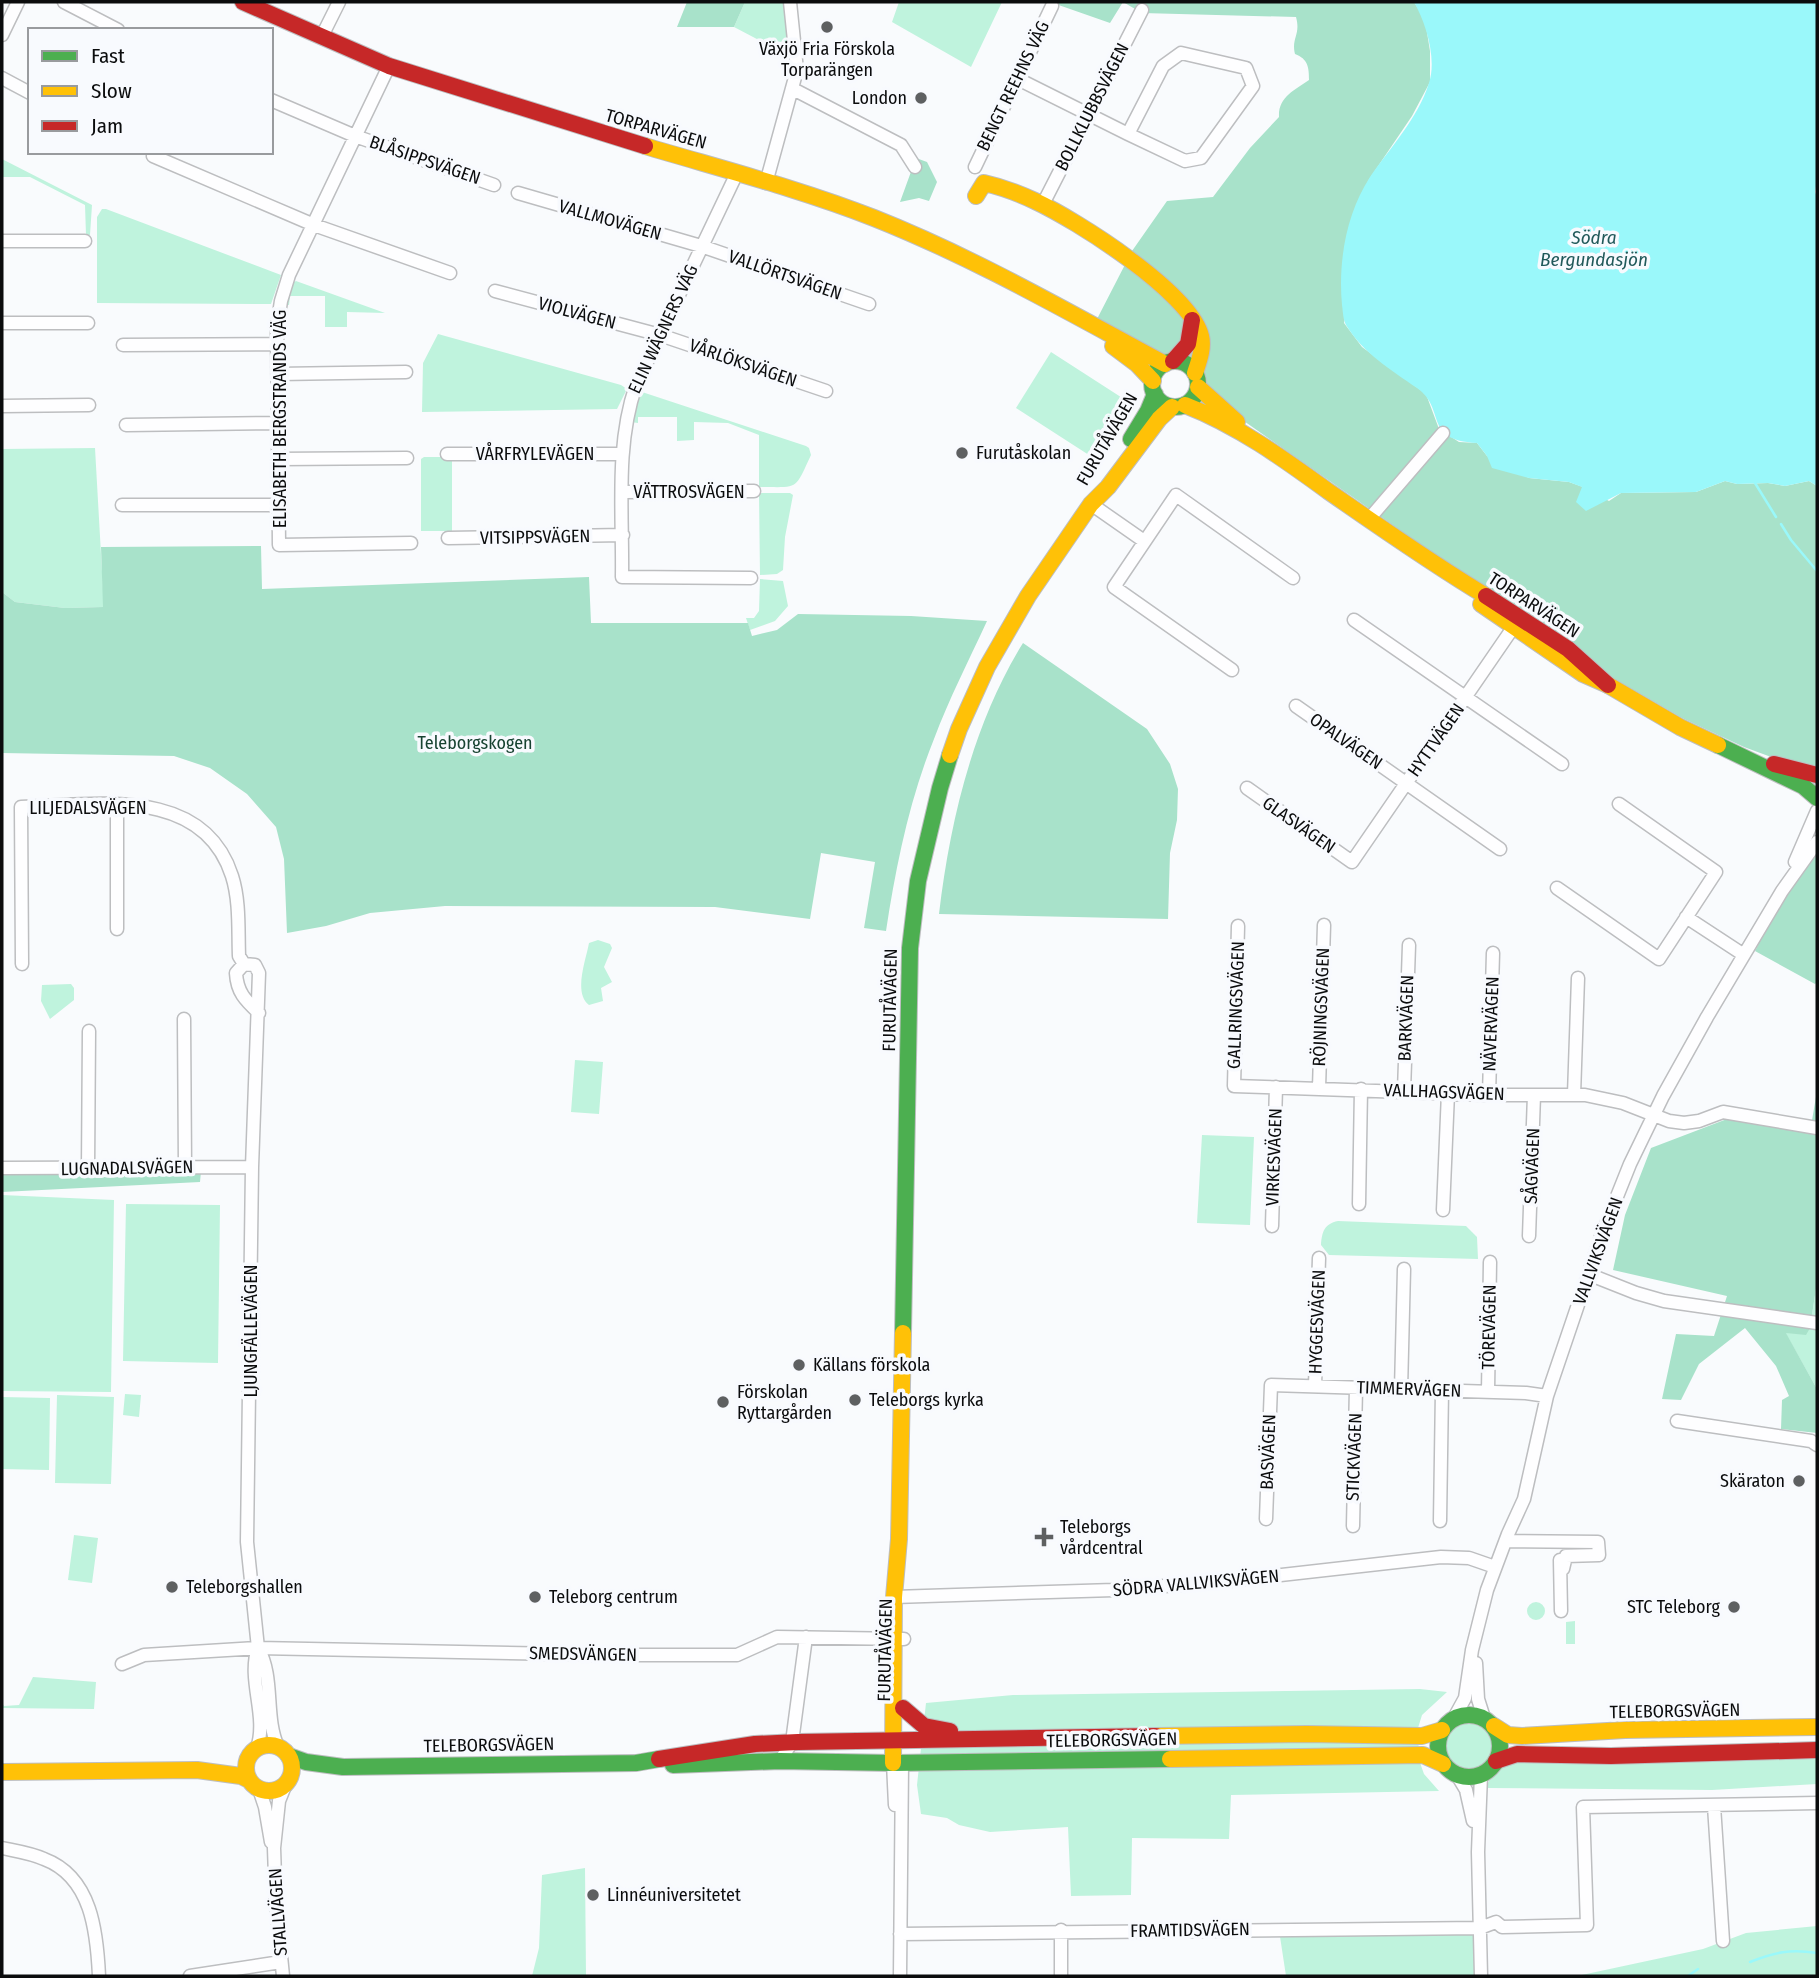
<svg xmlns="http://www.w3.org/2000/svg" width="1819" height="1978" viewBox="0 0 1819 1978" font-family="'Fira Sans Condensed',sans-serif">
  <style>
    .green { fill: #bff3dd }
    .forest { fill: #a8e2ca }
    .water { fill: #9af8fa }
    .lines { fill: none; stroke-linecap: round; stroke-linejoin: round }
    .stream { stroke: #9af8fa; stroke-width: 2.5 }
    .street-casing { stroke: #bdbec0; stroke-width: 15 }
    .fast-casing { stroke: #bdbec0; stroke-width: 18 }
    .slow-casing { stroke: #bdbec0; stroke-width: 18 }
    .jam-casing { stroke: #bdbec0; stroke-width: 18 }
    .street { stroke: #fefeff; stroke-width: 12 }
    .fast { stroke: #4caf50; stroke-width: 16 }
    .slow { stroke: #ffc107; stroke-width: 16 }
    .jam { stroke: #c62828; stroke-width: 16 }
    .poi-dot { fill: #5e6061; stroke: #f8fafe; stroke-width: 2.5 }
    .labels { text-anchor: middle; stroke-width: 7; stroke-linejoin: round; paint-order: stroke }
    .poi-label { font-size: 18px; fill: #0b0c0d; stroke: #f8fafe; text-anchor: start }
    .street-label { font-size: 18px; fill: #0b0c0d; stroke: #f8fafe }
    .park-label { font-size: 18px; fill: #174331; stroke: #f8fafe }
    .water-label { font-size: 19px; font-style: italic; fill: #21595a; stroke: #f8fafe }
  </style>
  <rect width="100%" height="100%" fill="#f9fbfd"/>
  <path class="green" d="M745 2H790L795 59 734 27Z
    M899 2H1002L971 67 892 22Z
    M2 159 92 205 90 235H86L85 205 30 177H2Z
    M102 209H106L281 275 271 304 97 303V217Z
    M296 281 385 313 347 312V327H325V296H290L289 305H286L291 284Z
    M438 334 621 385 627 389 617 409 422 412 423 363Z
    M1051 352 1127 401 1092 457 1016 408Z
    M639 391 806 446 809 448 811 455C794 491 800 487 759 487V435L728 423 694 422V440L677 441V417H638V423L631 422Z
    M95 448 104 607 65 608 15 602 2 592V449Z
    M424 457H452V531H421V459Z
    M759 493H790L793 495 785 537 783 570 777 574 760 575Z
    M760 579 783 581 788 606 775 621 750 630 746 618H754L759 611Z
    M598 940 610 944 612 948 604 967 612 982 601 988 603 1001 589 1005C573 993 586 960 589 943Z
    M71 984 74 988V1000L50 1019 41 1001 42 985Z
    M575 1060 603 1062 599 1114 571 1112Z
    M1202 1135 1254 1137 1250 1225 1197 1223Z
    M2 1195 114 1200 111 1392 2 1391Z
    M126 1204 220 1205 218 1363 123 1361Z
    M1338 1221 1466 1226 1477 1237 1478 1259 1329 1255 1321 1245C1322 1232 1324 1224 1338 1221Z
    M1817 1282V1389L1785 1332 1810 1328Z
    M125 1394 141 1395 139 1417 123 1415Z
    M57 1395 114 1397 111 1484 55 1483Z
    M2 1397 50 1398 49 1470 2 1469Z
    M74 1535 98 1538 92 1583 68 1580Z
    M1527 1611a9 9 0 1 1 18 0a9 9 0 1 1-18 0Z
    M1575 1621V1644H1566V1622Z
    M33 1677 96 1682 94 1709 2 1708V1703L4 1706 19 1705Z
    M1420 1689 1447 1692 1422 1715 1418 1728 1419 1760 1424 1774 1439 1791 1231 1795 1229 1839 1132 1838 1131 1895 1071 1896 1068 1827 990 1832 959 1825 947 1818 921 1814 917 1785 926 1703 1013 1695Z
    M1443 1746a26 26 0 1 1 52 0a26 26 0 1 1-52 0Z
    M1817 1758V1784L1712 1790 1486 1788C1491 1773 1498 1766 1514 1761L1617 1764Z
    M585 1868 586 1976H532L539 1948 542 1875Z
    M1817 1926V1976H1577L1703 1949 1746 1933Z
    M1279 1930 1473 1933 1475 1976H1286Z"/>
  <path class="forest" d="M687 2H745L734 27H677Z
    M1050 2H1414L1425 20 1430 51V82L1412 116 1368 181 1344 323 1362 347 1426 394 1439 429 1459 442 1477 443 1487 456 1529 478 1569 482 1583 487 1609 501 1621 493 1696 492 1725 481 1737 484 1768 483 1785 486 1809 481 1817 486V770L1804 769 1744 747 1682 718 1606 674 1241 419 1205 388 1200 373 1187 359 1162 357 1096 321 1132 251 1167 201 1213 197 1250 148 1279 117C1278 97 1295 90 1309 80 1309 67 1308 59 1295 54 1291 38 1301 35 1296 17L1142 13 1123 2 1110 23Z
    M916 158 927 162 937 182 929 201 919 198 900 202Z
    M261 546 262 589 589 577 591 623H748L752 636 777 630 798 614 911 616 987 621C969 660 949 699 934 739 909 801 896 866 886 931L864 928 875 862 821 853 810 919 715 907 445 906 370 913 326 926 287 933 284 859 276 827 247 794 210 768 174 756 2 753V592L15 602 65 608 103 607 101 547Z
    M1023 643 1147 729 1170 764 1178 789 1177 820 1170 853 1168 919 939 914C950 821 973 724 1023 643Z
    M1817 849V982L1815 984 1755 951 1770 921Z
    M1817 1091V1282L1810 1328 1806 1335 1786 1333 1817 1389V1433L1781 1429 1782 1400 1789 1396 1776 1366 1745 1328 1699 1364 1681 1400 1662 1399 1676 1334 1714 1336 1727 1296 1613 1270 1625 1215 1651 1148 1727 1119 1810 1132Z
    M201 1171 200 1182 2 1192V1175Z"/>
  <path class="water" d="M1414 2H1817V180L1815 192 1817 197V486L1809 481 1785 486 1768 483 1737 484 1725 481 1696 492 1621 493 1586 511 1576 502 1582 487 1569 482 1529 478 1492 468 1487 456 1477 443C1422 440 1447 409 1417 388 1391 370 1363 353 1346 325 1343 319 1343 312 1342 305 1338 262 1346 214 1370 177 1390 148 1418 118 1429 83 1437 59 1426 23 1414 2Z"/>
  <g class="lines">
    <path class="stream" d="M1755 483 1776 517
      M1781 524 1791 540 1817 571
      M1750 1962C1775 1952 1790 1949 1817 1953
      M1688 1976 1698 1969"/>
    <defs>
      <path id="street" d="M64 2 118 30
        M2 35 18 2
        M322 36 339 2
        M389 66 289 275 281 301 277 327 279 545 411 543
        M2 78 30 93
        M1016 78 1128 134 1185 161 1201 158 1253 86 1246 68 1181 53 1163 66 1128 134
        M793 89 901 145 915 167
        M271 100 355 136 494 185
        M153 156 314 225 450 273
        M975 167 1052 6
        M737 173 636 385C615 446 623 513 622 577L751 578
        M766 183 797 70 790 2
        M518 193 701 246 869 304
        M1043 204 1142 10
        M2 241H85
        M495 291 660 335 826 391
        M2 323H88
        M123 345 278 344
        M278 374 406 372
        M2 406 89 405
        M126 425 278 423
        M447 454H622
        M278 459 407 458
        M623 492 754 491
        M1091 504 1144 541
        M122 505H279
        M1369 519 1443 433
        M448 538 623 535
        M1354 620 1562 764
        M1232 670 1114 587 1176 495 1293 578
        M1296 706 1500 849
        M1247 788 1352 862 1519 619
        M117 805V929
        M1795 862 1817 811
        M1557 888 1659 959 1716 872 1619 804
        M1686 917 1744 955
        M1238 926 1234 1086 1489 1095H1585L1623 1103 1669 1121 1684 1123 1699 1121 1723 1112 1817 1128
        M22 964 21 807C95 805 203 785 232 876 240 901 238 930 239 956L244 964
        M259 1013C245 1000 237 992 236 973L244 964 255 965 259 973 252 1167 247 1542 258 1648C275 1678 264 1716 278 1747
        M184 1019 185 1167
        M1319 1088 1324 925
        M1404 1091 1409 945
        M1489 1095 1493 953
        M1574 1095 1578 978
        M2 1168 252 1167
        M88 1169 89 1031
        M1359 1204 1361 1089
        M1443 1210 1448 1093
        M1272 1226 1276 1087
        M1529 1236 1534 1095
        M1588 1274 1636 1293 1664 1301 1817 1323
        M1315 1386 1319 1258
        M1401 1390 1404 1269
        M1488 1392 1490 1262
        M1677 1421 1811 1441 1817 1445
        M1266 1519 1271 1385 1526 1393 1547 1396
        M1440 1521 1442 1390
        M1353 1526 1356 1388
        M1506 1541 1598 1542 1599 1555 1566 1556 1563 1569
        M1560 1560 1561 1611
        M894 1597 1114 1590 1228 1581 1441 1557 1469 1558 1495 1567
        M1476 1663 1478 1699 1484 1718
        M122 1664 144 1655 258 1648 613 1655H737L777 1637 904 1639
        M1454 1718 1465 1698 1472 1650 1487 1590 1508 1534 1524 1499 1547 1396 1602 1234 1630 1164 1663 1096 1707 1017 1782 891 1817 842
        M257 1748C268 1716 247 1680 258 1648
        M780 1761 792 1742 806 1637
        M893 1763 895 1805
        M1457 1775 1466 1790 1473 1821
        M1481 1775 1478 1852 1481 1976
        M259 1789 265 1807 271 1842
        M1714 1806 1723 1941
        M2 1848C16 1851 31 1853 44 1859 92 1877 97 1933 99 1976
        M1061 1930V1976
        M900 1934 1480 1928 1496 1922 1502 1927 1587 1925 1583 1807 1817 1803
        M190 1976 281 1962
        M283 1976 276 1906 274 1848 279 1801 285 1786
        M900 1976 902 1763"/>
      <path id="fast" d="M1152 384a23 23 0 1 1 46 0a23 23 0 1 1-46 0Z
        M1131 439 1148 411 1155 394
        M1718 745 1803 786 1817 798
        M903 1333 910 948 918 881 940 788 950 755
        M1438 1746a31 31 0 1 1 62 0a31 31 0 1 1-62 0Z
        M289 1756 306 1762 343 1767 636 1763 659 1759
        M673 1765 780 1761 893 1763 1170 1759"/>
      <path id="slow" d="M645 146C722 169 800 189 874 218 975 258 1070 313 1165 364
        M976 196 984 183C1002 187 1018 193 1035 201 1076 220 1190 292 1201 336 1204 348 1199 361 1195 373
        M1113 346 1137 364 1153 381
        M1198 387 1237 422
        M1185 405C1237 425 1284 459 1328 491 1380 527 1431 563 1486 596
        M1481 604 1583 674 1608 685 1680 727 1718 745
        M950 755 959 729 987 667 1028 596 1091 504 1108 487 1159 419 1172 407
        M1494 1726 1508 1735 1522 1736 1625 1730 1817 1727
        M1156 1736 1307 1734 1422 1736 1442 1730
        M246 1768a23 23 0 1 1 46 0a23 23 0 1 1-46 0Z
        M1170 1759 1423 1755 1443 1764
        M893 1763 894 1597 899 1539 903 1333
        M2 1772 197 1770 241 1776 249 1780"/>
      <path id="jam" d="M243 2 389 66 645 146
        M1173 361 1188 344 1192 320
        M1486 596 1568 649 1608 685
        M1774 764 1817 775
        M903 1708 924 1726 950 1731
        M659 1759 755 1744 798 1742 1156 1736
        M1496 1761 1517 1754 1611 1756 1817 1750"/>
    </defs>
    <use href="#street" class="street-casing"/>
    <use href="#fast" class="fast-casing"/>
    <use href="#slow" class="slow-casing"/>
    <use href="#jam" class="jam-casing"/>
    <use href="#street" class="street"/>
    <use href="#fast" class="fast"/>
    <use href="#slow" class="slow"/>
    <use href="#jam" class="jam"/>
  </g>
  <g class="poi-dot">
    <circle cx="827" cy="27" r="7"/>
    <circle cx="921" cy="98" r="7"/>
    <circle cx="962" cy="453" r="7"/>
    <circle cx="799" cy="1365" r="7"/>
    <circle cx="855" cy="1400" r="7"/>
    <circle cx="723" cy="1402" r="7"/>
    <circle cx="1799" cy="1481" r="7"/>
    <path d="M1040.5 1526.5h7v7h7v7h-7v7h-7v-7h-7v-7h7z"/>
    <circle cx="172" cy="1587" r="7"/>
    <circle cx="535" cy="1597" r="7"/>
    <circle cx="1734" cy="1607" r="7"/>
    <circle cx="593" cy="1895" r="7"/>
  </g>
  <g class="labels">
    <g class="poi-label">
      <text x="827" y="55" text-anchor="middle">Växjö Fria Förskola<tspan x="827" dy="21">Torparängen</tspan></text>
      <text x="907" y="104" text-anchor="end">London</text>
      <text x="976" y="459">Furutåskolan</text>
      <text x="813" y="1371">Källans förskola</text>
      <text x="737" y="1398">Förskolan<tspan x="737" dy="21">Ryttargården</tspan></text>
      <text x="869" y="1406">Teleborgs kyrka</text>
      <text x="1785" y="1487" text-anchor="end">Skäraton</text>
      <text x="1060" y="1533">Teleborgs<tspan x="1060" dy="21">vårdcentral</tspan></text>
      <text x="186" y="1593">Teleborgshallen</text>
      <text x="549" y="1603">Teleborg centrum</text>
      <text x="1720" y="1613" text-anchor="end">STC Teleborg</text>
      <text x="607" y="1901">Linnéuniversitetet</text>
    </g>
    <g class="street-label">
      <text transform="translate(1013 86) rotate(-64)" y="6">BENGT REEHNS VÄG</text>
      <text transform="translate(1092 107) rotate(-63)" y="6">BOLLKLUBBSVÄGEN</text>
      <text transform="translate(656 129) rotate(16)" y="6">TORPARVÄGEN</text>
      <text transform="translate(425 160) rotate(19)" y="6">BLÅSIPPSVÄGEN</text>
      <text transform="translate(610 220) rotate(16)" y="6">VALLMOVÄGEN</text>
      <text transform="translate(785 275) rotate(19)" y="6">VALLÖRTSVÄGEN</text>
      <text transform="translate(577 313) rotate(15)" y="6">VIOLVÄGEN</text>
      <text transform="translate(663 329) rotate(-65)" y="6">ELIN WÄGNERS VÄG</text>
      <text transform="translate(743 363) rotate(19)" y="6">VÅRLÖKSVÄGEN</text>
      <text transform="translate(280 419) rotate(-90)" y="6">ELISABETH BERGSTRANDS VÄG</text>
      <text transform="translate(1107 439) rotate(-60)" y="6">FURUTÅVÄGEN</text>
      <text x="535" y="460">VÅRFRYLEVÄGEN</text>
      <text x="689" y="498">VÄTTROSVÄGEN</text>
      <text transform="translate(535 537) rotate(-1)" y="6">VITSIPPSVÄGEN</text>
      <text transform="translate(1534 605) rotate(33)" y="6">TORPARVÄGEN</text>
      <text transform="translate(1436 740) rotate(-55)" y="6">HYTTVÄGEN</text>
      <text transform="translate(1346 741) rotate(35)" y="6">OPALVÄGEN</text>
      <text x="88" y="814">LILJEDALSVÄGEN</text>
      <text transform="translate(1299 825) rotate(35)" y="6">GLASVÄGEN</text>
      <text transform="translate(890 1000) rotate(-89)" y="6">FURUTÅVÄGEN</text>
      <text transform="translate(1236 1005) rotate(-88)" y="6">GALLRINGSVÄGEN</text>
      <text transform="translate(1321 1007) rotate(-88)" y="6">RÖJNINGSVÄGEN</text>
      <text transform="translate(1406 1018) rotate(-88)" y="6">BARKVÄGEN</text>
      <text transform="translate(1491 1024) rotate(-88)" y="6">NÄVERVÄGEN</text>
      <text transform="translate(1444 1092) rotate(2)" y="6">VALLHAGSVÄGEN</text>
      <text transform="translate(1274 1157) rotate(-88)" y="6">VIRKESVÄGEN</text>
      <text transform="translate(1532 1166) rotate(-88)" y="6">SÅGVÄGEN</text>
      <text transform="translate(127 1168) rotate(-1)" y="6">LUGNADALSVÄGEN</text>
      <text transform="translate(1598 1251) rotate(-70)" y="6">VALLVIKSVÄGEN</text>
      <text transform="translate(1317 1322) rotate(-88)" y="6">HYGGESVÄGEN</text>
      <text transform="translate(1489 1327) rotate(-89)" y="6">TÖREVÄGEN</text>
      <text transform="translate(251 1331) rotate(-90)" y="6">LJUNGFÄLLEVÄGEN</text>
      <text transform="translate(1409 1389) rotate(2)" y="6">TIMMERVÄGEN</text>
      <text transform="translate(1268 1452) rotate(-88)" y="6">BASVÄGEN</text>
      <text transform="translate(1354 1457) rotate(-88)" y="6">STICKVÄGEN</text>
      <text transform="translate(1196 1583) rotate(-5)" y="6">SÖDRA VALLVIKSVÄGEN</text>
      <text transform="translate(885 1650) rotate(-89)" y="6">FURUTÅVÄGEN</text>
      <text transform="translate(583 1654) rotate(1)" y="6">SMEDSVÄNGEN</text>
      <text transform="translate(1675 1711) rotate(-1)" y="6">TELEBORGSVÄGEN</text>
      <text transform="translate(1112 1740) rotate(-1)" y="6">TELEBORGSVÄGEN</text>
      <text transform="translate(489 1745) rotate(-1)" y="6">TELEBORGSVÄGEN</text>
      <text transform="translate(278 1912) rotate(-94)" y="6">STALLVÄGEN</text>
      <text transform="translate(1190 1930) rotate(-1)" y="6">FRAMTIDSVÄGEN</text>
    </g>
    <g class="park-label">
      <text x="475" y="749">Teleborgskogen</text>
    </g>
    <g class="water-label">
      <text x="1594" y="244">Södra<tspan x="1594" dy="22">Bergundasjön</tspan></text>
    </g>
  </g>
  <rect width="1819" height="1978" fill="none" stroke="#0b0c0d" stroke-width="7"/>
  <rect x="28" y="28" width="245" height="126" fill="#f8fafe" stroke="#999b9e" stroke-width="2"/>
  <rect x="42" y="51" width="35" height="10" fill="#4caf50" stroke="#999b9e" stroke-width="2"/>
  <text x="91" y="63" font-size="21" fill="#0b0c0d">Fast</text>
  <rect x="42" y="86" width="35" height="10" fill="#ffc107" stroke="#999b9e" stroke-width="2"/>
  <text x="91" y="98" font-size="21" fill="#0b0c0d">Slow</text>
  <rect x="42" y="121" width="35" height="10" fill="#c62828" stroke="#999b9e" stroke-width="2"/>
  <text x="91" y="133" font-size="21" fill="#0b0c0d">Jam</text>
</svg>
